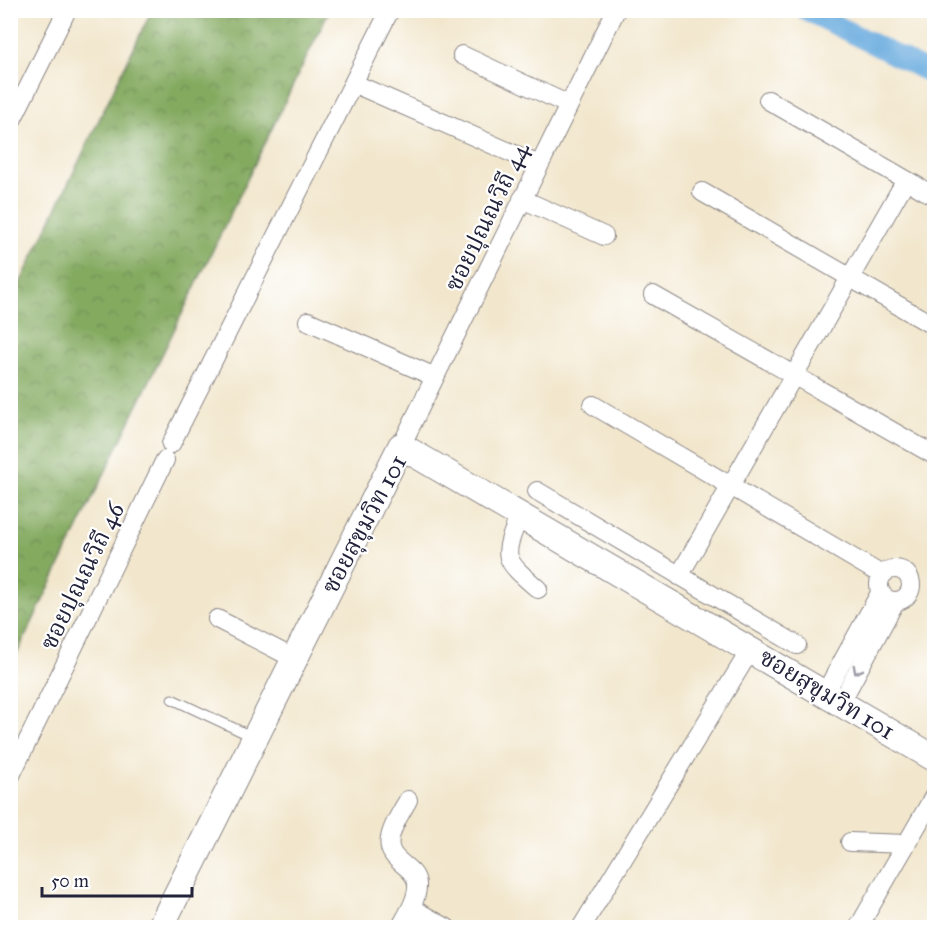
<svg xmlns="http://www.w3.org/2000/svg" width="945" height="938" viewBox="0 0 945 938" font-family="'IM FELL Great Primer','Noto Serif Thai',serif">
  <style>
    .forest { fill: url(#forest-crowns); stroke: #53664e; stroke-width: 1.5 }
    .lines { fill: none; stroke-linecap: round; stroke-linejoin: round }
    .canal { stroke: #69abde; stroke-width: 21 }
    .lane-casing { stroke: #8a8484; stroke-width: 11 }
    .street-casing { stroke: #8a8484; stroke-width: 20 }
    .secondary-casing { stroke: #8a8484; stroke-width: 28 }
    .lane { stroke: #fff; stroke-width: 9 }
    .street { stroke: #fff; stroke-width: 18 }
    .secondary { stroke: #fff; stroke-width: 26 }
    .oneway { stroke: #9c9ca7 }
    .labels { text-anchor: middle; stroke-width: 4.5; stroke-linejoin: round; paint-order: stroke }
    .street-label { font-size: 24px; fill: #22223b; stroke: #fff }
  </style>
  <defs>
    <pattern id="forest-crowns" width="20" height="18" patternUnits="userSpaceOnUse" patternTransform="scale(1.5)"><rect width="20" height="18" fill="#84aa60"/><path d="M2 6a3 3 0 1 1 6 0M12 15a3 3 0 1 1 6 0" fill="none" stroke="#6c8a50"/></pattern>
  </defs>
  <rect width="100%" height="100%" fill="#fff"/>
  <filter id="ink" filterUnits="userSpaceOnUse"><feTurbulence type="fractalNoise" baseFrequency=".0167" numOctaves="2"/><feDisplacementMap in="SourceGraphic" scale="12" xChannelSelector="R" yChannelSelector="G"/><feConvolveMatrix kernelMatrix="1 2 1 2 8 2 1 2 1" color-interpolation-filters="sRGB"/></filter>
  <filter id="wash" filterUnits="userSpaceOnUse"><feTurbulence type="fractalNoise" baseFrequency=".008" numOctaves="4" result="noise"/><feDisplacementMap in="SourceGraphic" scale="24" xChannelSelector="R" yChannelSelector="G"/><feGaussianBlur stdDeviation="1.35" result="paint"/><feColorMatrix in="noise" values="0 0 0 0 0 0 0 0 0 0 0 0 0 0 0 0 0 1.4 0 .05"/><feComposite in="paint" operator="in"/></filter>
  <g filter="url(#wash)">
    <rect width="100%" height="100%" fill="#f2e7cd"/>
    <path class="forest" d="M152 10 329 11 11 666V302Z"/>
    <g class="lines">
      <path class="canal" d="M806 10 934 75"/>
    </g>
  </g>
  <g filter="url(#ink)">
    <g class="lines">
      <defs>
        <path id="lane" d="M172 699 253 737"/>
        <path id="street" d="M462 55 569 105
          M355 84 539 165
          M768 100 934 196
          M10 124 67 10
          M702 192 934 326
          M522 199 604 236
          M653 295 934 455
          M308 321 435 377
          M593 405 882 575
          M171 444 390 10
          M401 446 616 10
          M537 491 797 645
          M520 515C502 558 502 558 538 589
          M879 585a16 16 0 1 1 32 0a16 16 0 1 1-32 0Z
          M679 576 906 180
          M217 619 295 659
          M825 693 880 593
          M841 702 895 602
          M10 777 165 460
          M850 842 907 844
          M411 908 447 928
          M400 928C407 915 418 899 417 884 416 865 385 862 390 838 392 825 402 811 408 800
          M581 928 751 649
          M858 928 934 796"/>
        <path id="secondary" d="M160 928 401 446 934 758"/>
      </defs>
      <use href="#lane" class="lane-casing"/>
      <use href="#street" class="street-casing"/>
      <use href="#secondary" class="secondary-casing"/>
      <use href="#lane" class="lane"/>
      <use href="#street" class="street"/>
      <use href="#secondary" class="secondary"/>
    </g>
    <defs><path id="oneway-chevron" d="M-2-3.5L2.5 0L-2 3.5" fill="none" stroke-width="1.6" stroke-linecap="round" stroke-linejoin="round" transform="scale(1.5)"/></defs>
    <use class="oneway" href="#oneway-chevron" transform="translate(857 670) rotate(118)"/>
  </g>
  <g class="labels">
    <g class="street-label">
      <text transform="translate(487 217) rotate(-64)" y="8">ซอยปุณณวิถี 44</text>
      <text transform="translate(364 524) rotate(-62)" y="8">ซอยสุขุมวิท 101</text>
      <text transform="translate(82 576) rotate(-64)" y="8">ซอยปุณณวิถี 46</text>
      <text transform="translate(827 694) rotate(31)" y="8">ซอยสุขุมวิท 101</text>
    </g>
  </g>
  <rect width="945" height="938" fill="none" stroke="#fff" stroke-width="36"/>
  <path d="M42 887v9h150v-9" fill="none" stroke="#22223b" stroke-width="3"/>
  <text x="51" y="887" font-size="18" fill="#22223b" stroke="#ffffff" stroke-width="4.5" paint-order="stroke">50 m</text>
</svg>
